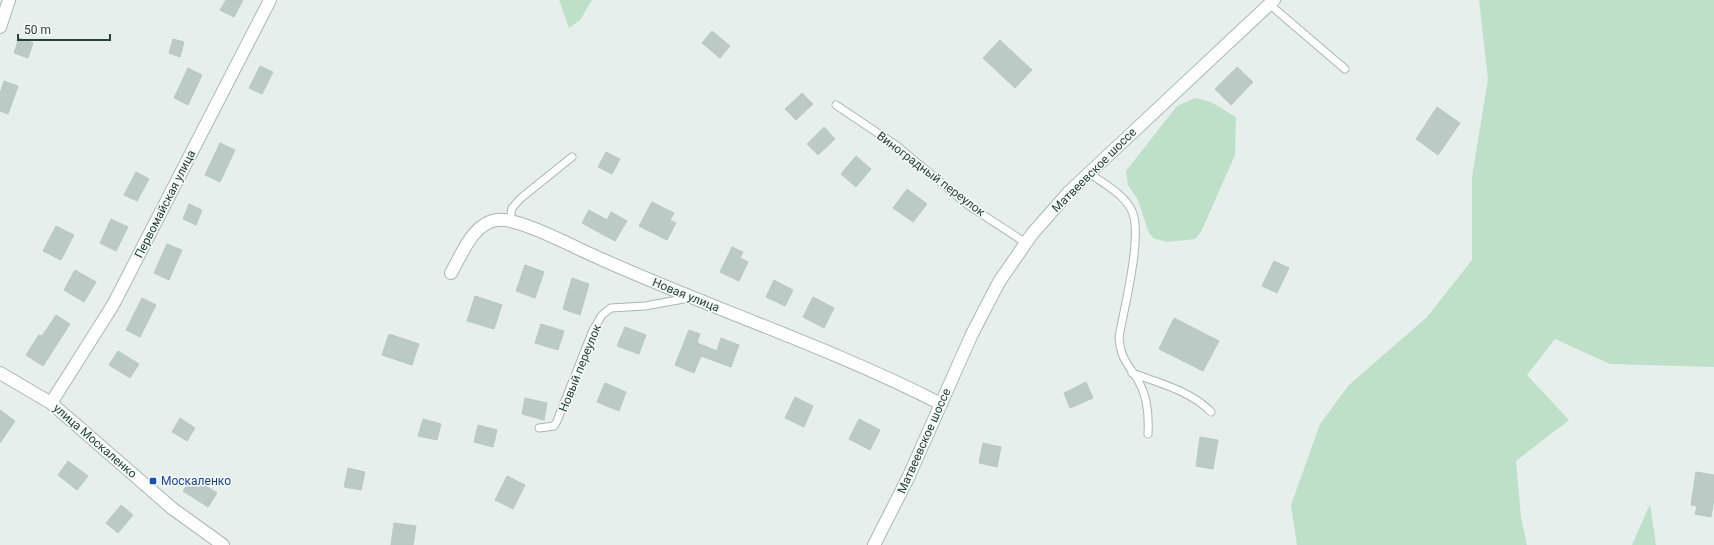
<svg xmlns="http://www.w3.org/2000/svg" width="1714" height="545" viewBox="0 0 1714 545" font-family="Roboto,sans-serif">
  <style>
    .green { fill: #bfe0c8 }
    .building { fill: #bbcac4; stroke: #b8c9c2 }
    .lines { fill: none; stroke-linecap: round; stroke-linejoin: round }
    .service-casing { stroke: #a8b8b2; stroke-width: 9 }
    .minor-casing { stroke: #a8b8b2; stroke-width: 14 }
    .secondary-casing { stroke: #a4bbb3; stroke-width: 14 }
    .service { stroke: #fff; stroke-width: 7 }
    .minor { stroke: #fff; stroke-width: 12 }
    .secondary { stroke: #fff; stroke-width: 12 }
    .transit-dot { fill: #1a4fb4; stroke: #f7fbf9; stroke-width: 1.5 }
    .labels { text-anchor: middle; stroke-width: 3; stroke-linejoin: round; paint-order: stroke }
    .street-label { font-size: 12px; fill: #24423a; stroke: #f7fbf9 }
    .transit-label { font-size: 12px; fill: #164399; stroke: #f7fbf9; text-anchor: start }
  </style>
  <rect width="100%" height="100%" fill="#e6efeb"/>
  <path class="green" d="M559 0H592L580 20 569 28Z
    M1479 0H1714V367L1610 364 1555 339 1527 375 1569 420 1516 461 1521 517 1527 545H1297L1291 505 1320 424 1349 385 1427 317 1472 260V177L1488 79Z
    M1195 98 1211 102 1236 117 1235 155 1201 232 1195 239 1167 242 1153 238 1148 231 1138 200 1128 185 1126 171 1177 106Z
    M1650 504 1656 545H1632Z"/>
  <path class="building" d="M226 0H243L234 17 220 10Z
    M712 31 730 46 720 58 702 43Z
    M19 38 33 43 28 58 14 53Z
    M173 39 184 42 180 57 169 53Z
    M1000 40 1032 70 1015 88 983 58Z
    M260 66 273 72 262 94 249 88Z
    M1237 67 1253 82 1231 105 1215 89Z
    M188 68 202 75 188 105 174 98Z
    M4 81 18 86 8 114 0 111V93Z
    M802 93 813 104 796 120 785 109Z
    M1437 107 1460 123 1438 155 1416 139Z
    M824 127 835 139 818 155 807 144Z
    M220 143 235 150 220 182 205 175Z
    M606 152 620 159 612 174 598 167Z
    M856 156 871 169 856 187 841 174Z
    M136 172 149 179 137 201 124 195Z
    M907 189 927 204 913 222 893 208Z
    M652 202 674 213 670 220 676 223 667 240 639 226Z
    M189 204 202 210 196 225 183 219Z
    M589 210 607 220 611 212 627 221 615 241 582 223Z
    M111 219 128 227 116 251 100 243Z
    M56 226 74 235 61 260 43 251Z
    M167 244 182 250 169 280 154 273Z
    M732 247 743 252 740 258 748 262 739 281 720 272Z
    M1274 261 1289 268 1277 293 1262 286Z
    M525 265 544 272 535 298 516 291Z
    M75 270 96 282 84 302 64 290Z
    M572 278 589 284 580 315 563 309Z
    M774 280 793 290 785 306 766 297Z
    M475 296 502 305 494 329 467 321Z
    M813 297 834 308 824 328 803 317Z
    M142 298 156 305 140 337 126 330Z
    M56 315 70 324 43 366 26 355 39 335 42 336Z
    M1174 318 1219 341 1203 371 1159 349Z
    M541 324 564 331 558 350 535 343Z
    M625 327 646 335 639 354 617 346Z
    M689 330 700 334 697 343 717 351 721 338 739 345 731 367 701 356 694 373 675 365Z
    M389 334 419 344 412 365 382 355Z
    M118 351 139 364 130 378 109 365Z
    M1086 382 1093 398 1070 408 1064 393Z
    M605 383 626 392 619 411 597 402Z
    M795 397 813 406 804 427 785 418Z
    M525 398 547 403 544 420 522 414Z
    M0 410 15 421 0 443Z
    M180 418 195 428 187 441 172 432Z
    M423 419 441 424 437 440 418 436Z
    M859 419 880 430 870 450 849 439Z
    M478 425 497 430 493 447 474 442Z
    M1200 437 1218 440 1213 469 1196 466Z
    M983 443 1001 447 997 467 979 463Z
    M68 461 88 476 77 490 58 475Z
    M348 468 365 472 361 490 344 487Z
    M1696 472 1714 475V499L1711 517 1695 514 1697 506 1691 505Z
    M507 476 525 485 513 509 495 500Z
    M192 477 217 493 208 507 183 491Z
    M121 505 133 515 118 533 106 523Z
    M394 523 416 526 413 545H391Z"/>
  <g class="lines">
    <defs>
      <path id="service" d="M1269 4 1345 69
        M836 105 897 146 968 205 1026 243
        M1089 173C1103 183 1124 194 1132 211 1143 236 1124 308 1119 337 1121 361 1128 363 1139 382 1148 398 1149 416 1148 434
        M510 220 512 208 521 198 572 157
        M1132 373C1159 383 1191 391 1211 412
        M539 428 554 426 557 421 593 330 602 315 611 308 645 306 689 298"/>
      <path id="minor" d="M0 27 9 0
        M451 273C462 254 473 223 497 220 517 217 570 245 590 254 706 307 828 346 941 404
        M0 373 51 403 173 509 223 545
        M51 403 113 305 270 0"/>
      <path id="secondary" d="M874 545 908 478 972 334 999 282 1032 234 1069 192 1274 0"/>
    </defs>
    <use href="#service" class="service-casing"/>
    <use href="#minor" class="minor-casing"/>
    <use href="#secondary" class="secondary-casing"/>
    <use href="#service" class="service"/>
    <use href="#minor" class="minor"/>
    <use href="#secondary" class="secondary"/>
  </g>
  <rect class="transit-dot" x="149" y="477" width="8" height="8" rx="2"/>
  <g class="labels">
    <g class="street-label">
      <text transform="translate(1094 170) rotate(-45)" y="4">Матвеевское шоссе</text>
      <text transform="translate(931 174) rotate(37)" y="4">Виноградный переулок</text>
      <text transform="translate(165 204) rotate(-63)" y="4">Первомайская улица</text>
      <text transform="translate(686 295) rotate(22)" y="4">Новая улица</text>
      <text transform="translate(580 368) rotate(-68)" y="4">Новый переулок</text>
      <text transform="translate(95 441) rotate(41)" y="4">улица Москаленко</text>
      <text transform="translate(924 441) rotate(-66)" y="4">Матвеевское шоссе</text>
    </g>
    <g class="transit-label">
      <text x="161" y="485">Москаленко</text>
    </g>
  </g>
  <path d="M18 34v6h92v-6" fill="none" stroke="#24423a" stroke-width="2"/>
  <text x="24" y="34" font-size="12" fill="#24423a" stroke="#f7fbf9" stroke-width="3" paint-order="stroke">50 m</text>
</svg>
